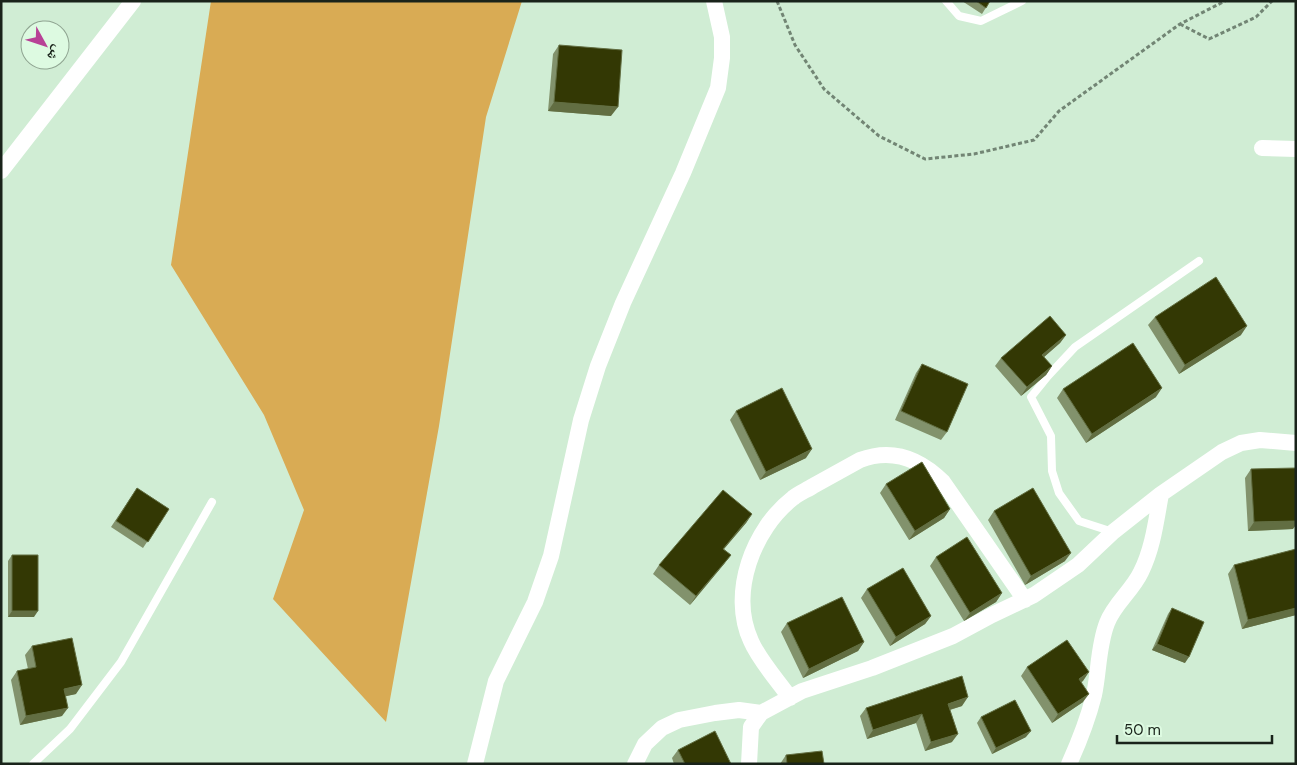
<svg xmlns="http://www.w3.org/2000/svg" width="1297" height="765" viewBox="0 0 1297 765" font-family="'DM Sans','Noto Naskh Arabic',sans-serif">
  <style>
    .forest { fill: #d9ab54 }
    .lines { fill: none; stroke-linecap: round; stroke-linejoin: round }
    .path { stroke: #728574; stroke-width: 3; stroke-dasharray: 4 2.5; stroke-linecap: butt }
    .service { stroke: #fff; stroke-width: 8 }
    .minor { stroke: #fff; stroke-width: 16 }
    .wall { fill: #82926c }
    .shaded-wall { fill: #626e42 }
    .building { fill: #333804; stroke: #626e42 }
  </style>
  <rect width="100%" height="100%" fill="#d0edd4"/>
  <path class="forest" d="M211 1H522L486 117 439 426 386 722 273 599 304 510 264 415 171 265Z"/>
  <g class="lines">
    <path class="path" d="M777 1 795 45 824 89 879 136 925 159 974 154 1034 140 1059 111 1180 24 1225 1
      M1180 24 1209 39 1256 17 1272 1"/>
    <path class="service" d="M946 1 959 16 981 21 1022 1
      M1113 532 1079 521 1059 493 1052 471 1051 436 1031 397 1048 376 1075 347 1199 261
      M33 764 70 729 121 662 212 502"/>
    <path class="minor" d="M1262 148 1296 149
      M1 171 133 1
      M790 698C778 681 759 660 751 641 729 593 753 529 793 498 799 493 807 490 813 486 829 477 844 469 860 460 892 448 919 458 943 482L1025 600
      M475 764 496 681 535 602 551 556 581 420 598 366 623 303 683 173 718 88 722 58V37L714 1
      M635 764 645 744 662 728 679 720 715 713 739 710 761 713 802 691 872 668 953 636 992 615 1034 595 1078 565 1113 532 1161 494
      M749 764 751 727 761 713
      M1069 764C1079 742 1088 719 1094 695 1099 672 1098 646 1107 623 1114 604 1132 591 1141 572 1153 548 1156 521 1161 494L1222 452 1241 443 1260 440 1296 443"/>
  </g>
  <path class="wall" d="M962 1H990L982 14Z
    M559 45 611 116 548 111 553 54Z
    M1155 317 1241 335 1179 374 1148 325Z
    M1066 335 1060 343 1044 357 1052 366 1046 375 1021 396 995 366 1001 358Z
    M922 364 947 432 941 440 895 420 916 373Z
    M1063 389 1156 397 1086 443 1057 398Z
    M736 411 806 458 760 480 730 420Z
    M1251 469 1293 529 1248 531 1245 478Z
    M886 484 950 509 944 518 909 540 880 493Z
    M137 488 169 509 143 548 111 527Z
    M994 511 1065 561 1025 585 988 520Z
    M752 514 746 523 724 549 731 555 724 564 690 605 653 574 659 565Z
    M1296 549V615L1242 629 1228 574 1234 565Z
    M12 555 34 617H8V561Z
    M936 557 1002 593 996 602 964 621 930 566Z
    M867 589 931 616 925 624 890 646 861 598Z
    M1172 608 1185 663 1152 650 1168 614Z
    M787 623 864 642 858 651 803 678 781 632Z
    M32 646 76 694 65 696 62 716 20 725 11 680 17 671 28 669 25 655Z
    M1027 667 1083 681 1081 682 1083 702 1052 723 1021 676Z
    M962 706 950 710 952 742 925 751 916 723 867 739 860 716 866 708Z
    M981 717 1026 737 992 754 977 723Z
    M678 750 731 764H674L672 758Z
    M786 755 824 764H780Z"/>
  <path class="shaded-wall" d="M554 102 618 107 611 116 548 111Z
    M1247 326 1241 335 1179 374 1185 365Z
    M1066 335 1060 343 1036 364 1042 355Z
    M1052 366 1046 375 1021 396 1027 387Z
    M1162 388 1156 397 1086 443 1092 434Z
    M812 449 806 458 760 480 766 472Z
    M950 509 944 518 909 540 915 531Z
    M752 514 746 523 717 557 723 549Z
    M1296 521V525L1293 529 1248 531 1254 522Z
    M1071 553 1065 561 1025 585 1031 576Z
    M731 555 724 564 690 605 696 596Z
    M1002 593 996 602 964 621 970 613Z
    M1296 608V615L1242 629 1248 620Z
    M12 611H38L34 617H8Z
    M931 616 925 624 890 646 896 637Z
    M864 642 858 651 803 678 809 669Z
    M1157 644 1189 657 1185 663 1152 650Z
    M1089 672 1083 681 1073 687 1079 679Z
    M82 685 76 694 58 698 64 689Z
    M1089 694 1083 702 1052 723 1058 714Z
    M968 697 962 706 942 712 948 704Z
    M68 708 62 716 20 725 26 716Z
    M922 714 916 723 867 739 873 730Z
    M1031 731 1026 737 992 754 996 748Z
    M958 734 952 742 925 751 931 742Z"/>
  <path class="building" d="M976 1H990L986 8Z
    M559 45 622 50 618 107 554 102Z
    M1216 277 1247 326 1185 365 1155 317Z
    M1050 316 1066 335 1042 355 1052 366 1027 387 1001 358Z
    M1133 343 1162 388 1092 434 1063 389Z
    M922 364 968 384 947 432 901 411Z
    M782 388 812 449 766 472 736 411Z
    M922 462 950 509 915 531 886 484Z
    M1296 468V521L1254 522 1251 469Z
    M137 488 169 509 148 542 116 521Z
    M1033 488 1071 553 1031 576 994 511Z
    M723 490 752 514 723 549 731 555 696 596 659 565Z
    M967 537 1002 593 970 613 936 557Z
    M1296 549V608L1248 620 1234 565Z
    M12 555H38V611H12Z
    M903 568 931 616 896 637 867 589Z
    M842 597 864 642 809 669 787 623Z
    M1172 608 1204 622 1189 657 1157 644Z
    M72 638 82 685 64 689 68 708 26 716 17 671 36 667 32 646Z
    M1067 640 1089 672 1079 679 1089 694 1058 714 1027 667Z
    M962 676 968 697 948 704 958 734 931 742 922 714 873 730 866 708Z
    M1015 700 1031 731 996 748 981 717Z
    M715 731 731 764H685L678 750Z
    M822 751 824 764H787L786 755Z"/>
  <rect width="1297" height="765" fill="none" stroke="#19231a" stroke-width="5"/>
  <g transform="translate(45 45) rotate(130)"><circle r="24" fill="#ddfae1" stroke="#8fa491"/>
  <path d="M0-4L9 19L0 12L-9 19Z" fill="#b84196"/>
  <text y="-8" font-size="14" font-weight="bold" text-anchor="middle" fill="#19231a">ش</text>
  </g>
  <path d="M1117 735v8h155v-8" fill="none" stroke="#19231a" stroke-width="2.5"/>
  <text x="1124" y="735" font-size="15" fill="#19231a" stroke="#ddfae1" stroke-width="4" paint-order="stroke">50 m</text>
</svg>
